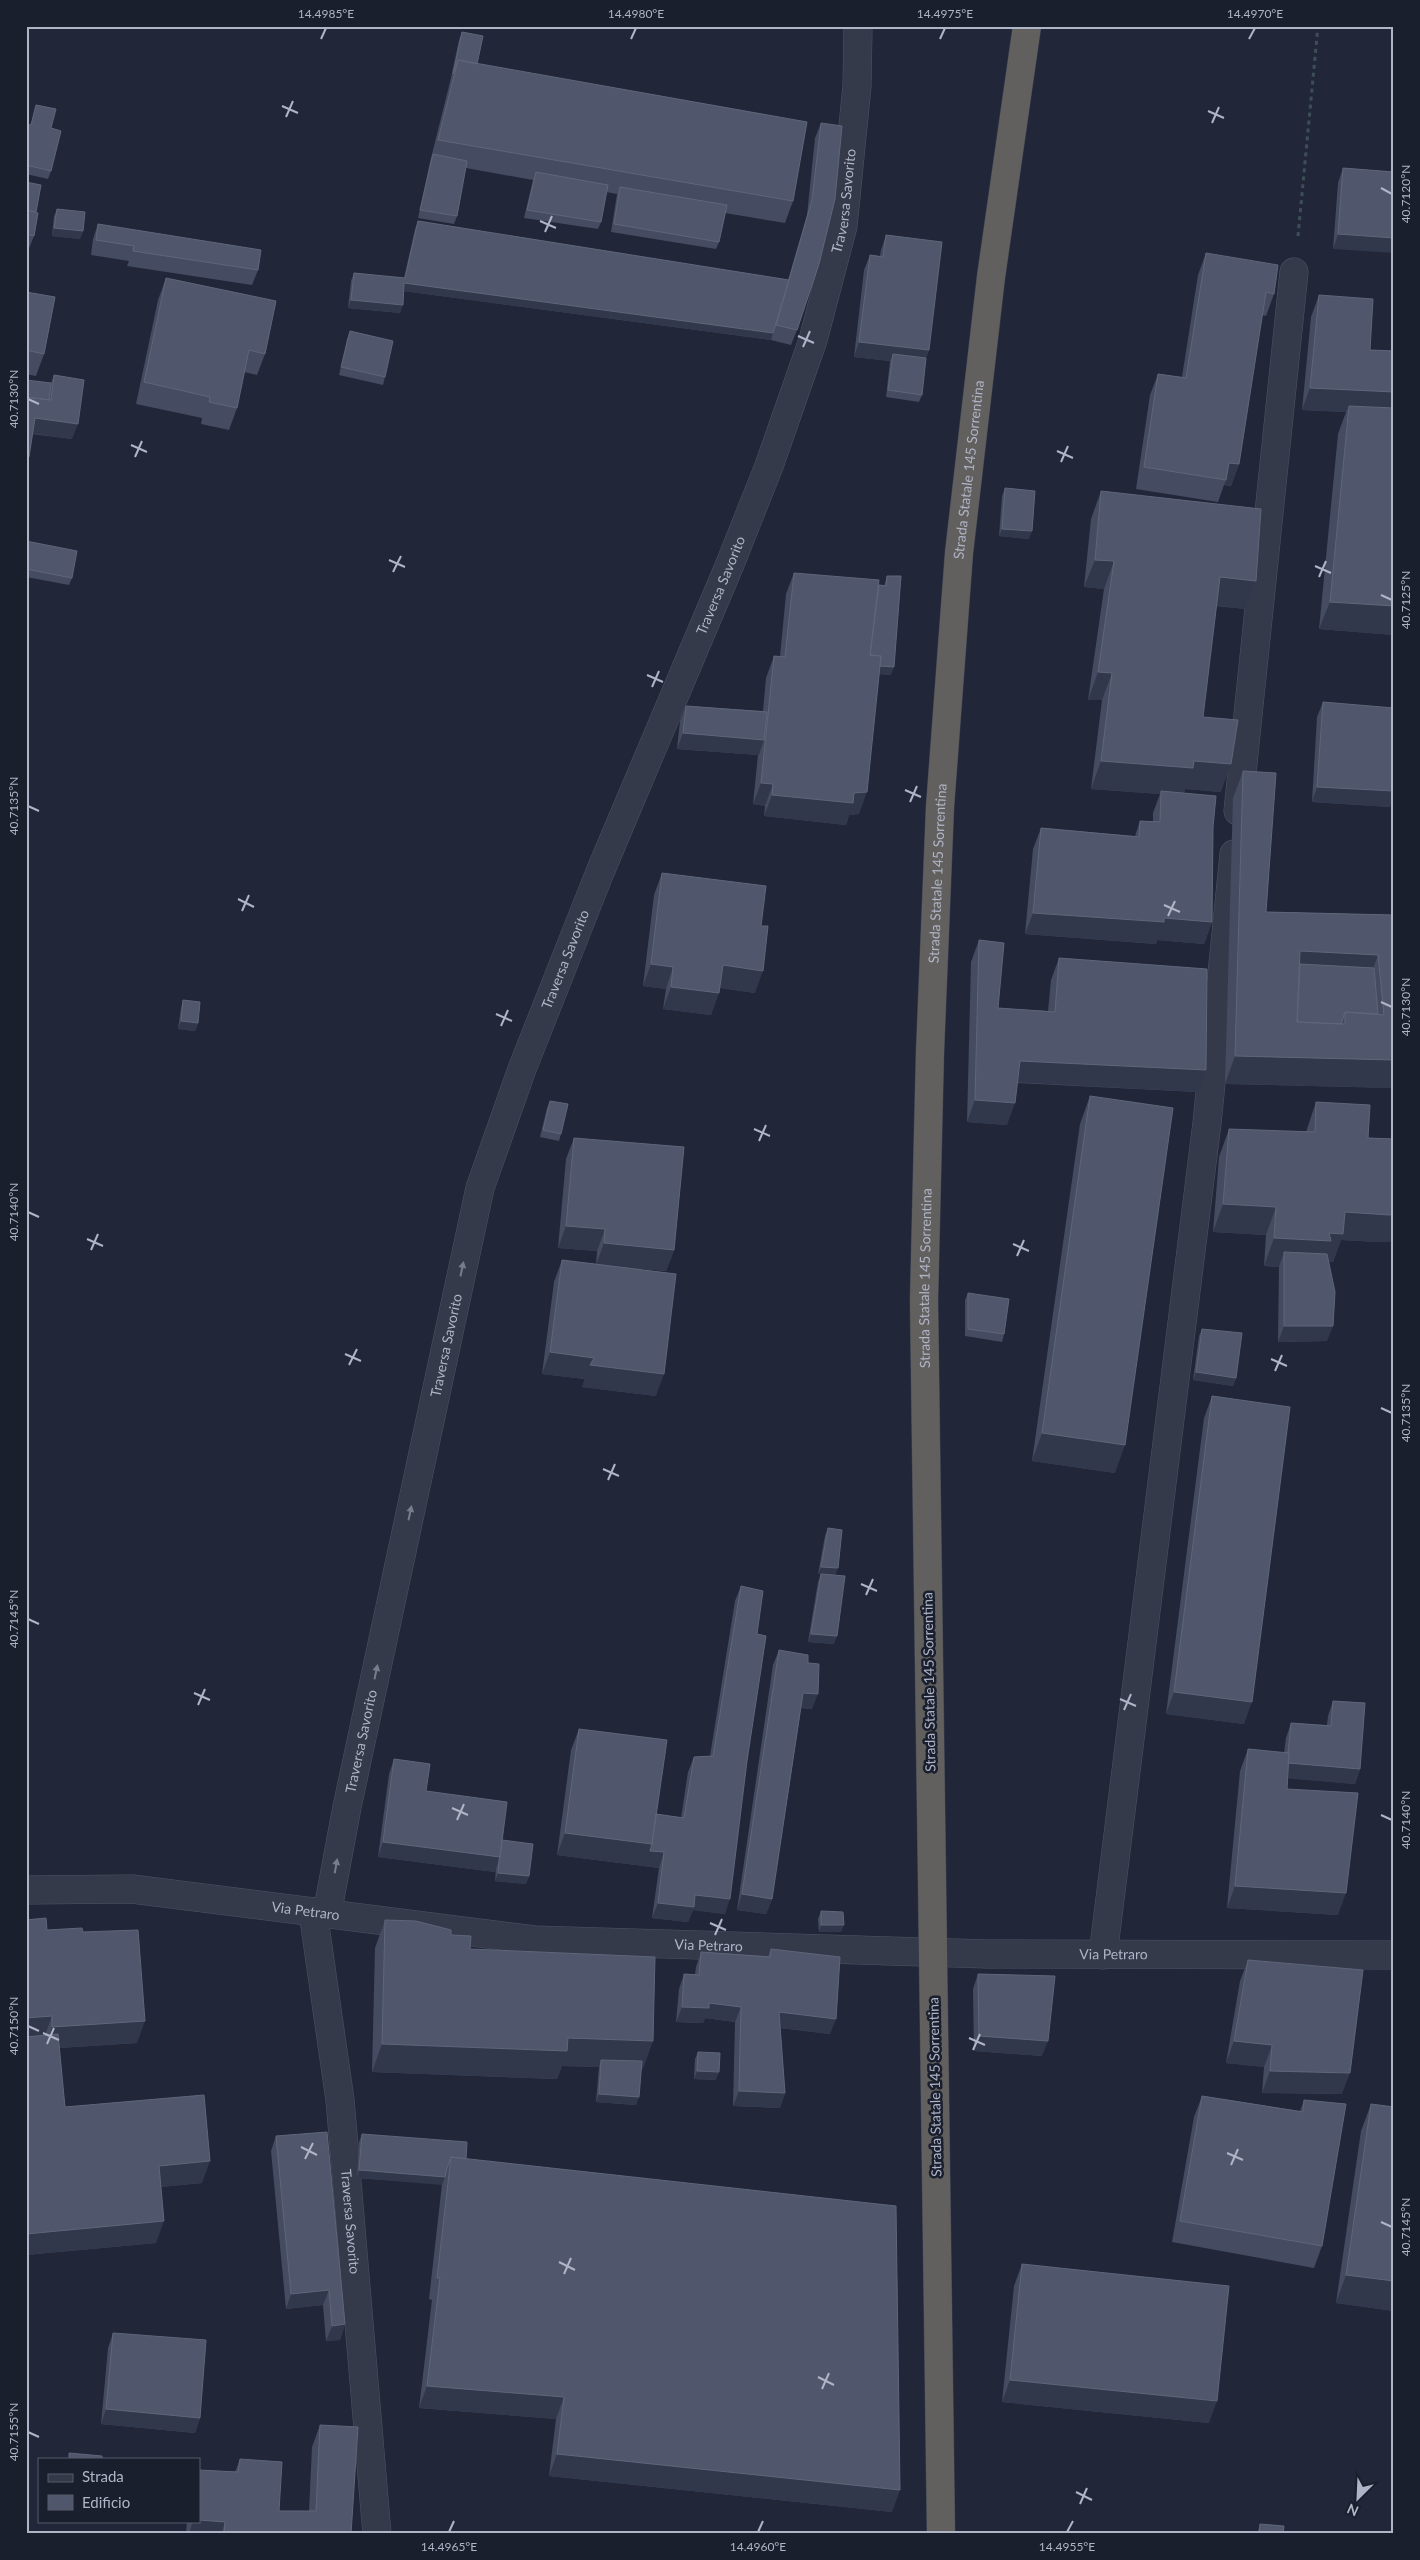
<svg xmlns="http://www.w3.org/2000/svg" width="1420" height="2560" viewBox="0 0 1420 2560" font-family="Lato,sans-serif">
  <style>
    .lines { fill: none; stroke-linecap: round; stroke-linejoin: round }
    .minor-casing { stroke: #4f5464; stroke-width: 29 }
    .tertiary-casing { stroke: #4f5464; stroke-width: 29 }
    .path { stroke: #3d4f55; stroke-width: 3; stroke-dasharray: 4 4; stroke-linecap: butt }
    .minor { stroke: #343a4a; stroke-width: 28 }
    .tertiary { stroke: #343a4a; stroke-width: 28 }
    .trunk-bridge-casing { stroke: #3c4151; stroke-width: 29; stroke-linecap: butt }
    .trunk-bridge { stroke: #61605e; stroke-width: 28 }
    .wall { fill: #454c61 }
    .shaded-wall { fill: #32384c }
    .building { fill: #50576c; stroke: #5f667a; fill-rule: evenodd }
    .oneway { fill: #787d8e }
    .ticks { fill: none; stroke: #afb4c6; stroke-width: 2 }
    .labels { text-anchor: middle; stroke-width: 5; stroke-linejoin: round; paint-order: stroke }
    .street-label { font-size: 14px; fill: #afb4c6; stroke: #1a1f2e }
    .neatline { fill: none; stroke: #afb4c6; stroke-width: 2 }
    .ticks-label { font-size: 12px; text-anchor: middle; fill: #afb4c6 }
  </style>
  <rect width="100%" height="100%" fill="#212739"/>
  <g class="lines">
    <defs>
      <g id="minor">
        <path d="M1238 811 1294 272"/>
        <path id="s1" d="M313 1912 340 2100 377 2534"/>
        <path id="s2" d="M327 1914 347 1807 480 1188 522 1069 600 872 730 564 769 466 813 340 843 226 857 86 858 26"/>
        <path d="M1103 1955 1207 1123 1234 854"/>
      </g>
      <g id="tertiary">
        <path id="s3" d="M26 1890 132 1889 535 1940 987 1954 1394 1955"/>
      </g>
    </defs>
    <use href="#minor" class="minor-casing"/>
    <use href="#tertiary" class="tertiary-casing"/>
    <path class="path" d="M1298 236 1318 26"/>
    <use href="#minor" class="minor"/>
    <use href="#tertiary" class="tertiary"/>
    <defs>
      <g id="trunk-bridge">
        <path id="s4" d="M941 2534 924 1300 930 1052 940 807 959 553 991 277 1027 26"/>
      </g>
    </defs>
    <use href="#trunk-bridge" class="trunk-bridge-casing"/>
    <use href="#trunk-bridge" class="trunk-bridge"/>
  </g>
  <path class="wall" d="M462 32 477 64 793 201 785 223 725 213 719 242 716 249 611 232 617 194 606 192 601 222 598 229 524 218 533 180 466 168 457 216 454 224 418 218 430 162 450 82 459 40Z
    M36 105 51 128V171L48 179 26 174V124L31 125Z
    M821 123 797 330 791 345 771 340 404 291 400 313 348 308 351 281 354 273 404 278 415 229 418 221 788 280 807 215 815 138Z
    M1343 168 1394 172 1333 249 1338 183Z
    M26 182 36 212 34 236 26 256Z
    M57 209 83 231 80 239 52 236 54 216Z
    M98 224 258 270 252 285 127 266 129 261 91 255 93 239Z
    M886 235 929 350 926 358 922 395 919 402 886 397 890 361 854 357 864 270 870 255 880 256 881 250Z
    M1206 253 1274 294 1266 316 1262 315 1239 464 1231 486 1224 485 1218 502 1136 489 1150 395 1158 374 1182 377 1198 275Z
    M166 278 265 354 257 375 244 372 237 408 229 430 201 424 202 418 136 404 158 300Z
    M26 292 44 354 36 376 26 374Z
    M1319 295 1370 350 1394 351V635L1319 629 1338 434 1346 412 1302 410 1311 317Z
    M350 331 385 377 383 385 339 375 347 339Z
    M54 375 72 439 32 434 29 457 26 465V380L51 383Z
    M1005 488 1029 539 999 536 1002 496Z
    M1101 491 1256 581 1246 609 1216 606 1203 717 1221 792 1185 789 1184 793 1213 827 1212 922 1204 944 1157 940 1156 944 1025 934 1033 849 1041 828 1135 836 1140 821H1153V813L1160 794 1091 789 1102 700H1088L1104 589 1084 587 1091 519Z
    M26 541 72 578 69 585 26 577Z
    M794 573 884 586 887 576 891 675 879 674 859 814 849 815 846 825 764 816 765 806 753 804 758 755 677 749 680 721 686 706 763 711 766 678 774 656H780L786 594Z
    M1323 702 1390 807 1312 802 1317 717Z
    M1243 771 1266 912 1394 915V1088L1225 1084 1233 798Z
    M662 873 761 926 755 993 720 988 711 1015 663 1009 666 989 643 986 654 895Z
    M979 940 998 1008 1048 1011 1051 980 1059 958 1198 1092 1017 1083 1007 1125 967 1122 971 962Z
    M183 1000 198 1023 195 1031 178 1029 181 1008Z
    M1090 1096 1115 1473 1032 1461 1080 1124Z
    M550 1101 561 1134 559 1141 540 1137 547 1108Z
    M1316 1102 1368 1138 1393 1139 1394 1138V1241L1379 1242 1341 1240 1333 1262 1328 1261 1327 1341 1278 1342 1279 1267 1264 1266 1266 1235 1213 1232 1219 1157 1229 1129 1306 1132Z
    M574 1138 674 1250 666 1271 631 1268 656 1396 582 1387 585 1379 542 1374 554 1282 562 1260 596 1264 597 1251 558 1248 566 1159Z
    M968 1293 1004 1334 1002 1342 965 1336V1300Z
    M1202 1329 1236 1378 1233 1386 1193 1380 1199 1336Z
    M1212 1396 1244 1724 1166 1714 1204 1418Z
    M828 1528 835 1576 834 1644 808 1642 818 1582 821 1574H818L825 1536Z
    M741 1586 757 1634 747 1761 725 1914 693 1910 688 1922 652 1918 659 1868 557 1855 571 1750 579 1729 656 1814 681 1818 688 1772 694 1757 710 1756 735 1601Z
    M779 1650 808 1663 812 1709 801 1708 772 1899 766 1914 737 1910 773 1665Z
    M1333 1701 1360 1769 1355 1784 1288 1778 1287 1789 1338 1915 1227 1908 1240 1771 1248 1749 1284 1753 1286 1738 1291 1723 1327 1725 1328 1716Z
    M394 1759 426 1791 502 1840 529 1876 526 1884 495 1881 496 1868 495 1872 378 1857 389 1774Z
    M821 1911 841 1932H819L818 1919Z
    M385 1920 451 1935 470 1949 643 2069H641L636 2105 596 2102 599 2067 562 2066 557 2079 372 2072 375 1948Z
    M47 1930 83 1932 137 2043 59 2048 65 2107 202 2183 161 2187 156 2243 26 2255Z
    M771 1949 830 2034 780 2028 785 2093 780 2108 733 2106 735 2022 705 2018 703 2023 676 2022 679 1989 684 1974H695L696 1967 701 1952 768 1956Z
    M1248 1960 1342 2094 1262 2093 1264 2067 1226 2063 1240 1981Z
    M978 1974 1042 2056 974 2051 973 1989Z
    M698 2052 716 2080 694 2079 695 2059Z
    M1202 2096 1300 2111 1304 2100 1322 2246 1314 2268 1172 2242 1194 2117Z
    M1371 2104 1394 2311 1336 2303 1361 2131Z
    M362 2134 466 2159 892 2512 549 2476 556 2419 419 2408 432 2300 429 2299 442 2184 357 2178 359 2142Z
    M276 2136 345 2324 340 2340 326 2341 323 2305 286 2309 271 2151Z
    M1022 2264 1209 2423 1002 2402 1014 2286Z
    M113 2333 200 2418 195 2433 101 2424 108 2348Z
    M320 2425 351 2534H186L187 2521H199L235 2472 240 2459 279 2511H309L312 2447Z
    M1260 2524 1283 2534H1257Z"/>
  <path class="shaded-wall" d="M54 228 83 231 80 239 52 236Z
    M1338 234 1394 238V253L1333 249Z
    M404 283 773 333 771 340 402 291Z
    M351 300 403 305 400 313 348 308Z
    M859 342 929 350 923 365 893 354 890 361 854 357Z
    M1310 388 1394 392V414L1349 406 1346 412 1302 410Z
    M35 418 78 424 72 439 29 433Z
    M26 457H29L26 465Z
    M1229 463 1239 464 1231 486 1224 485 1226 480Z
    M1002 529 1032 531 1029 539 999 536Z
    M1095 560 1114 561 1104 589 1084 587Z
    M1220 577 1256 581 1246 609 1210 605Z
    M1330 602 1394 606V635L1319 629Z
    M866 666 894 667 891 675 863 673Z
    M1098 672 1112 673 1102 700H1088Z
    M683 733 764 740 759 755 677 749Z
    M1101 761H1194L1231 764 1221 792 1185 789 1183 796 1161 791 1160 794 1091 789Z
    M761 783 773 784 765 806 753 804Z
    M1317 787 1394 791V797L1390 807 1312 802Z
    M867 792 859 814 849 815 846 825 764 816 772 795 854 793Z
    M1033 913 1164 918 1212 922 1204 944 1157 940 1156 944 1025 934Z
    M1300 951 1378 955 1368 983 1295 979Z
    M651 964 673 967 666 989 643 986Z
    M723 965 763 971 755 993 715 987Z
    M671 987 719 993 711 1015 663 1009Z
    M181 1021 198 1023 195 1031 178 1029Z
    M1235 1056 1394 1060V1088L1225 1084Z
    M1020 1061 1206 1070 1198 1092 1013 1082Z
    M975 1100 1015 1103 1007 1125 967 1122Z
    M1223 1204 1276 1207 1266 1235 1213 1232Z
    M1345 1212 1394 1214V1241L1379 1242 1341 1240 1333 1262 1324 1261 1284 1252 1279 1267 1264 1266 1274 1238 1329 1233Z
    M566 1226 605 1229 597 1251 558 1248Z
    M604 1243 674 1250 666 1271 596 1265Z
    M1284 1326H1333L1327 1341 1278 1342Z
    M550 1352 594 1358 664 1374 656 1396 582 1387 585 1379 542 1374Z
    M1196 1372 1236 1378 1233 1386 1193 1380Z
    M1042 1433 1125 1445 1115 1473 1032 1461Z
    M821 1567 838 1568 835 1576 818 1574Z
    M811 1634 837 1636 834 1644 808 1642Z
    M1174 1692 1252 1702 1244 1724 1166 1714Z
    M803 1693 818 1694 812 1709 798 1708Z
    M1286 1763 1360 1769 1355 1784 1281 1778Z
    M565 1833 652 1844 664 1852 659 1868 557 1855Z
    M383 1842 500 1857 495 1872 378 1857Z
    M498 1873 529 1876 526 1884 495 1881Z
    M1235 1886 1346 1893 1338 1915 1227 1908Z
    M742 1894 772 1899 766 1914 737 1910Z
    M695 1895 730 1899 725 1914 693 1910 688 1922 652 1918 658 1903Z
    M821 1925H844L841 1932H819Z
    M709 2003 741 2007 735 2022 705 2018 703 2023 676 2022 682 2007Z
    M779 2012 836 2019 830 2034 773 2027Z
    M52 2016 44 2038 26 2039V2018Z
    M145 2021 137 2043 45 2049 52 2027Z
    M979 2036 1048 2041 1042 2056 974 2051Z
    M568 2038 653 2041 643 2069 601 2067V2060L599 2067 562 2066 557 2079 372 2072 382 2044Z
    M1234 2041 1272 2045 1264 2067 1226 2063Z
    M697 2071 719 2072 716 2080 694 2079Z
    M1270 2071 1350 2073 1342 2094 1262 2093Z
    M739 2091 785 2093 780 2108 733 2106Z
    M599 2094 639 2097 636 2105 596 2102Z
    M210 2161 202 2183 151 2188 159 2166Z
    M359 2170 445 2177 442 2185 357 2178Z
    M164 2221 156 2243 26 2255V2234Z
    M1346 2275 1394 2281V2311L1336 2303Z
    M329 2290 323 2305 286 2309 291 2294Z
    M345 2324 340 2340 326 2341 332 2326Z
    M1010 2380 1217 2401 1209 2423 1002 2402Z
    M427 2386 564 2397 556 2419 419 2408Z
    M106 2409 200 2418 195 2433 101 2424Z
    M557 2454 900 2490 892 2512 549 2476Z
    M199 2520 225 2522 221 2534H189L193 2521H199Z"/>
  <path class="building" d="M462 32 483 36 477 64 458 60 453 74Z
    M458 60 807 122 793 201 438 140Z
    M36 105 56 109 51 128 61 131 51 171 26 165V124L31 125Z
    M821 123 842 126 835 199 819 264 797 330 776 325 812 200Z
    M433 154 467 161 457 216 420 210Z
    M1343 168 1394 172V238L1338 234Z
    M536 172 608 185 601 222 527 210Z
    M26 182 41 185 36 212 26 210Z
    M620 187 727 205 719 242 614 224Z
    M57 209 85 212 83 231 54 228Z
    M26 210 38 213 34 236 26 234Z
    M418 221 789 280 773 333 404 283 403 305 351 300 354 273 405 278Z
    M98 224 261 250 258 270 133 251 134 246 96 240Z
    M886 235 942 242 929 350 859 342 870 255 883 257Z
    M1206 253 1278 265 1274 294 1266 292 1239 464 1229 463 1226 480 1144 467 1158 374 1186 378Z
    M166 278 276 301 265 354 249 350 237 408 209 402 210 397 144 382Z
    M26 292 55 297 44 354 26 350Z
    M1319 295 1373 299 1370 350 1394 351V392L1310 388Z
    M350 331 393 341 385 377 341 367Z
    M893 354 926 358 922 395 888 390Z
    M54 375 84 380 78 424 35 418 29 457H26V397L51 400Z
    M26 380 51 383 49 400 26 397Z
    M1349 406 1394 408V606L1330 602Z
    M1005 488 1035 491 1032 531 1002 529Z
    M1101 491 1261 509 1256 581 1220 577 1203 717 1238 720 1231 764 1194 761 1193 768 1101 761 1112 673 1098 672 1114 561 1095 560Z
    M26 541 77 551 72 578 26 569Z
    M794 573 879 580 870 655 881 656 867 792 854 793 853 803 772 795 773 784 761 783 774 656 785 657Z
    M887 576H901L894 667 880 666 881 656 870 655 879 585 886 586Z
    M1323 702 1394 708V791L1317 787Z
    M686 706 767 712 764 740 683 733Z
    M1243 771 1276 773 1266 912 1394 915V1060L1235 1056ZM1300 951 1378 955 1384 1015 1345 1012V1024L1297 1022Z
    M1161 791 1216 796 1213 827 1212 922 1164 918V922L1033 913 1041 828 1139 837 1140 821 1160 822Z
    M662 873 766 886 761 926H768L763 971 723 965 719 993 671 987 673 967 651 964Z
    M979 940 1004 943 998 1008 1055 1012 1059 958 1207 969 1206 1070 1020 1061 1015 1103 975 1100Z
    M1300 964 1374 968 1378 1014 1345 1012 1341 1024 1297 1022Z
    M183 1000 200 1002 198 1023 181 1021Z
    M1090 1096 1173 1108 1125 1445 1042 1433Z
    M550 1101 568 1104 561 1134 543 1130Z
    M1316 1102 1370 1105 1368 1138 1394 1139V1214L1389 1215 1345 1212 1343 1234 1329 1233 1331 1241 1274 1238 1276 1207 1223 1204 1229 1129 1315 1132Z
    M574 1138 684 1147 674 1250 604 1243 605 1229 566 1226Z
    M1284 1252 1327 1254 1335 1292 1333 1326H1284Z
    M562 1260 676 1274 664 1374 590 1365 594 1358 550 1352Z
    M968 1293 1009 1299 1004 1334 968 1329Z
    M1202 1329 1242 1333 1236 1378 1196 1372Z
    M1212 1396 1290 1407 1252 1702 1174 1692Z
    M828 1528 842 1530 838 1568 821 1567Z
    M821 1574 845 1576 837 1636 811 1634Z
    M741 1586 763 1591 757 1634 766 1636 747 1761 730 1899 695 1895 694 1907 658 1903 664 1852 650 1851 652 1844 656 1814 684 1818 694 1757 713 1756Z
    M779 1650 808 1655V1663L819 1664 818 1694 803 1693 772 1899 742 1894Z
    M1333 1701 1365 1703 1360 1769 1288 1763 1289 1753H1288L1291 1723 1331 1726Z
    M579 1729 667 1740 652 1844 565 1833Z
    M1248 1749 1289 1753 1287 1789 1358 1793 1346 1893 1235 1886Z
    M394 1759 430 1764 426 1791 507 1802 500 1857 383 1842Z
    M502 1840 533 1844 529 1876 498 1873 499 1860 500 1857Z
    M821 1911 843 1912 844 1925H821Z
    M46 1918 47 1930 82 1928 83 1932 138 1930 145 2021 52 2027V2016L26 2018V1920Z
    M385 1920 416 1921 451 1930V1935L471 1936 470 1949 655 1957 653 2041 568 2038 567 2051 382 2044Z
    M771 1949 840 1957 836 2019 779 2012 785 2093 739 2091 741 2007 709 2003V2008L682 2007 684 1974 699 1975 701 1952 770 1957Z
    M1248 1960 1363 1970 1350 2073 1270 2071 1272 2045 1234 2041Z
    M978 1974 1055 1976 1048 2041 979 2036Z
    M58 2034 65 2107 204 2095 210 2161 159 2166 164 2221 26 2234V2037Z
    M698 2052 720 2053 719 2072 697 2071Z
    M601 2060 642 2061 639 2097 599 2094Z
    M1202 2096 1303 2112 1304 2100 1346 2104 1322 2246 1180 2221Z
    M1371 2104 1394 2107V2281L1346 2275Z
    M327 2132 345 2324 332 2326 329 2290 291 2294 276 2136Z
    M362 2134 467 2142 466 2159 451 2157 446 2171 445 2177 359 2170Z
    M451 2157 896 2206 900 2490 557 2454 564 2397 427 2386 440 2278H437Z
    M1022 2264 1229 2286 1217 2401 1010 2380Z
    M113 2333 206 2340 200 2418 106 2409Z
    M320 2425 358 2427 351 2534H224L225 2522 199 2520V2470L238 2472 240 2459 282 2462 279 2511H316Z
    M69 2453 102 2456V2459H69Z
    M1260 2524 1284 2526 1283 2534H1259Z"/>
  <defs><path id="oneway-solid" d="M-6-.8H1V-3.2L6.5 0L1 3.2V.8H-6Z" transform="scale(1.25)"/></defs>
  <g class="oneway">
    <use href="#oneway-solid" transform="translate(462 1269) rotate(-78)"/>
    <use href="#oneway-solid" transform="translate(410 1513) rotate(-78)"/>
    <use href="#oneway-solid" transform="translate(376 1672) rotate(-78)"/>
    <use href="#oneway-solid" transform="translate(336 1866) rotate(-80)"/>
  </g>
  <path class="ticks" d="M321 39 326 28M631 39 636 28M940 39 945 28M1249 39 1255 28M282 106 298 113M1208 111 1224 118M286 117 293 101M1212 123 1219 107M1381 188 1392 194M540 221 556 228M545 232 552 216M798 336 814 343M803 347 810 331M28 399 39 404M131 445 147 452M1057 451 1073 458M135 457 142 441M1061 462 1068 446M389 560 405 567M1315 566 1331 573M393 572 401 556M1319 577 1326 561M1381 595 1392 600M647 675 663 682M652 687 659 671M905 790 921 797M910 802 917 786M28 806 39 811M238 899 254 907M1164 905 1180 912M242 911 249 895M1168 916 1175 901M1381 1002 1392 1007M496 1014 512 1021M501 1026 508 1010M754 1129 770 1136M759 1141 766 1125M28 1212 39 1217M87 1239 103 1246M1013 1244 1029 1251M91 1250 98 1234M1017 1256 1024 1240M345 1354 361 1361M1271 1359 1287 1366M349 1365 357 1349M1275 1371 1282 1355M1381 1408 1392 1413M603 1469 619 1476M608 1480 615 1464M861 1584 877 1591M866 1595 873 1579M28 1619 39 1624M194 1693 210 1700M1120 1699 1136 1706M198 1705 205 1689M1124 1710 1131 1694M452 1808 468 1815M1381 1815 1392 1820M457 1820 464 1804M710 1923 726 1930M715 1935 722 1919M28 2026 39 2031M43 2033 59 2040M969 2038 985 2045M47 2044 54 2028M973 2050 980 2034M301 2147 317 2155M1227 2153 1243 2160M305 2159 313 2143M1231 2165 1238 2149M1381 2222 1392 2227M559 2262 575 2270M564 2274 571 2258M818 2377 834 2385M822 2389 829 2373M28 2432 39 2437M1076 2492 1092 2500M1080 2504 1087 2488M449 2532 454 2521M758 2532 763 2521M1067 2532 1073 2521"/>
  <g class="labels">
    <g class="street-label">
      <text dy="5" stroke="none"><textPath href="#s2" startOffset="1796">Traversa Savorito</textPath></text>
      <text dy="5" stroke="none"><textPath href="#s4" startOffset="2066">Strada Statale 145 Sorrentina</textPath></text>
      <text dy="5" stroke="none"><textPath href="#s2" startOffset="1391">Traversa Savorito</textPath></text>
      <text dy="5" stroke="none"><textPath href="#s4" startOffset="1661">Strada Statale 145 Sorrentina</textPath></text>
      <text dy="5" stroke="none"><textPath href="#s2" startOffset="986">Traversa Savorito</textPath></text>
      <text dy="5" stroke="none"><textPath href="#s4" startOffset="1256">Strada Statale 145 Sorrentina</textPath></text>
      <text dy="5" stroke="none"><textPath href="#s2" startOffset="581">Traversa Savorito</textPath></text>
      <text transform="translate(929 1682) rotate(-91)" y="5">Strada Statale 145 Sorrentina</text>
      <text dy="5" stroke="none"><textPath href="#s2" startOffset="176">Traversa Savorito</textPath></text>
      <text dy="5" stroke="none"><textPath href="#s3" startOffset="281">Via Petraro</textPath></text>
      <text dy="5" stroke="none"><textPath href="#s3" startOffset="686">Via Petraro</textPath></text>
      <text dy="5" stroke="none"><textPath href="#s3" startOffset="1091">Via Petraro</textPath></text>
      <text transform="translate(935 2087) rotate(-91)" y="5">Strada Statale 145 Sorrentina</text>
      <text dy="5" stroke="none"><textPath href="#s1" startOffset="312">Traversa Savorito</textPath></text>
    </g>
  </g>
  <rect width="1420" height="2560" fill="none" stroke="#1a1f2e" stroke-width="55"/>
  <rect x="38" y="2458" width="162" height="65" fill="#1a1f2e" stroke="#565b6b"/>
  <rect x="48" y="2474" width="25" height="8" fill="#343a4a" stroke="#565b6b"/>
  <text x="82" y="2482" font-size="15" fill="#afb4c6">Strada</text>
  <rect x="48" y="2495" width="25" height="15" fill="#50576c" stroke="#565b6b"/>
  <text x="82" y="2508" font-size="15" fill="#afb4c6">Edificio</text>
  <g transform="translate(1358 2498) rotate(204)" stroke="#1a1f2e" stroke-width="4" paint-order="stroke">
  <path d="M0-4L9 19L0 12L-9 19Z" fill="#afb4c6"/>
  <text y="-8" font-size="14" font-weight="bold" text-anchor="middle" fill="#afb4c6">N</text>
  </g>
  <rect x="28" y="28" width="1364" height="2504" class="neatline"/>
  <g class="ticks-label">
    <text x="326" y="18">14.4985°E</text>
    <text x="636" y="18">14.4980°E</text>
    <text x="945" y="18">14.4975°E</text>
    <text x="1255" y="18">14.4970°E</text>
    <text transform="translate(1406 194) rotate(-90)" y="4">40.7120°N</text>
    <text transform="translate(14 399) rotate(-90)" y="4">40.7130°N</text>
    <text transform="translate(1406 600) rotate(-90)" y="4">40.7125°N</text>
    <text transform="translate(14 806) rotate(-90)" y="4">40.7135°N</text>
    <text transform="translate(1406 1007) rotate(-90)" y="4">40.7130°N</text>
    <text transform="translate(14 1212) rotate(-90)" y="4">40.7140°N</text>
    <text transform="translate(1406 1413) rotate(-90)" y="4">40.7135°N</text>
    <text transform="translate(14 1619) rotate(-90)" y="4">40.7145°N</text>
    <text transform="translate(1406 1820) rotate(-90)" y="4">40.7140°N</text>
    <text transform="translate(14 2026) rotate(-90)" y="4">40.7150°N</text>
    <text transform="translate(1406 2227) rotate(-90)" y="4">40.7145°N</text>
    <text transform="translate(14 2432) rotate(-90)" y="4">40.7155°N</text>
    <text x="449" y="2551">14.4965°E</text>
    <text x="758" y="2551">14.4960°E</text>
    <text x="1067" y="2551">14.4955°E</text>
  </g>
</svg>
